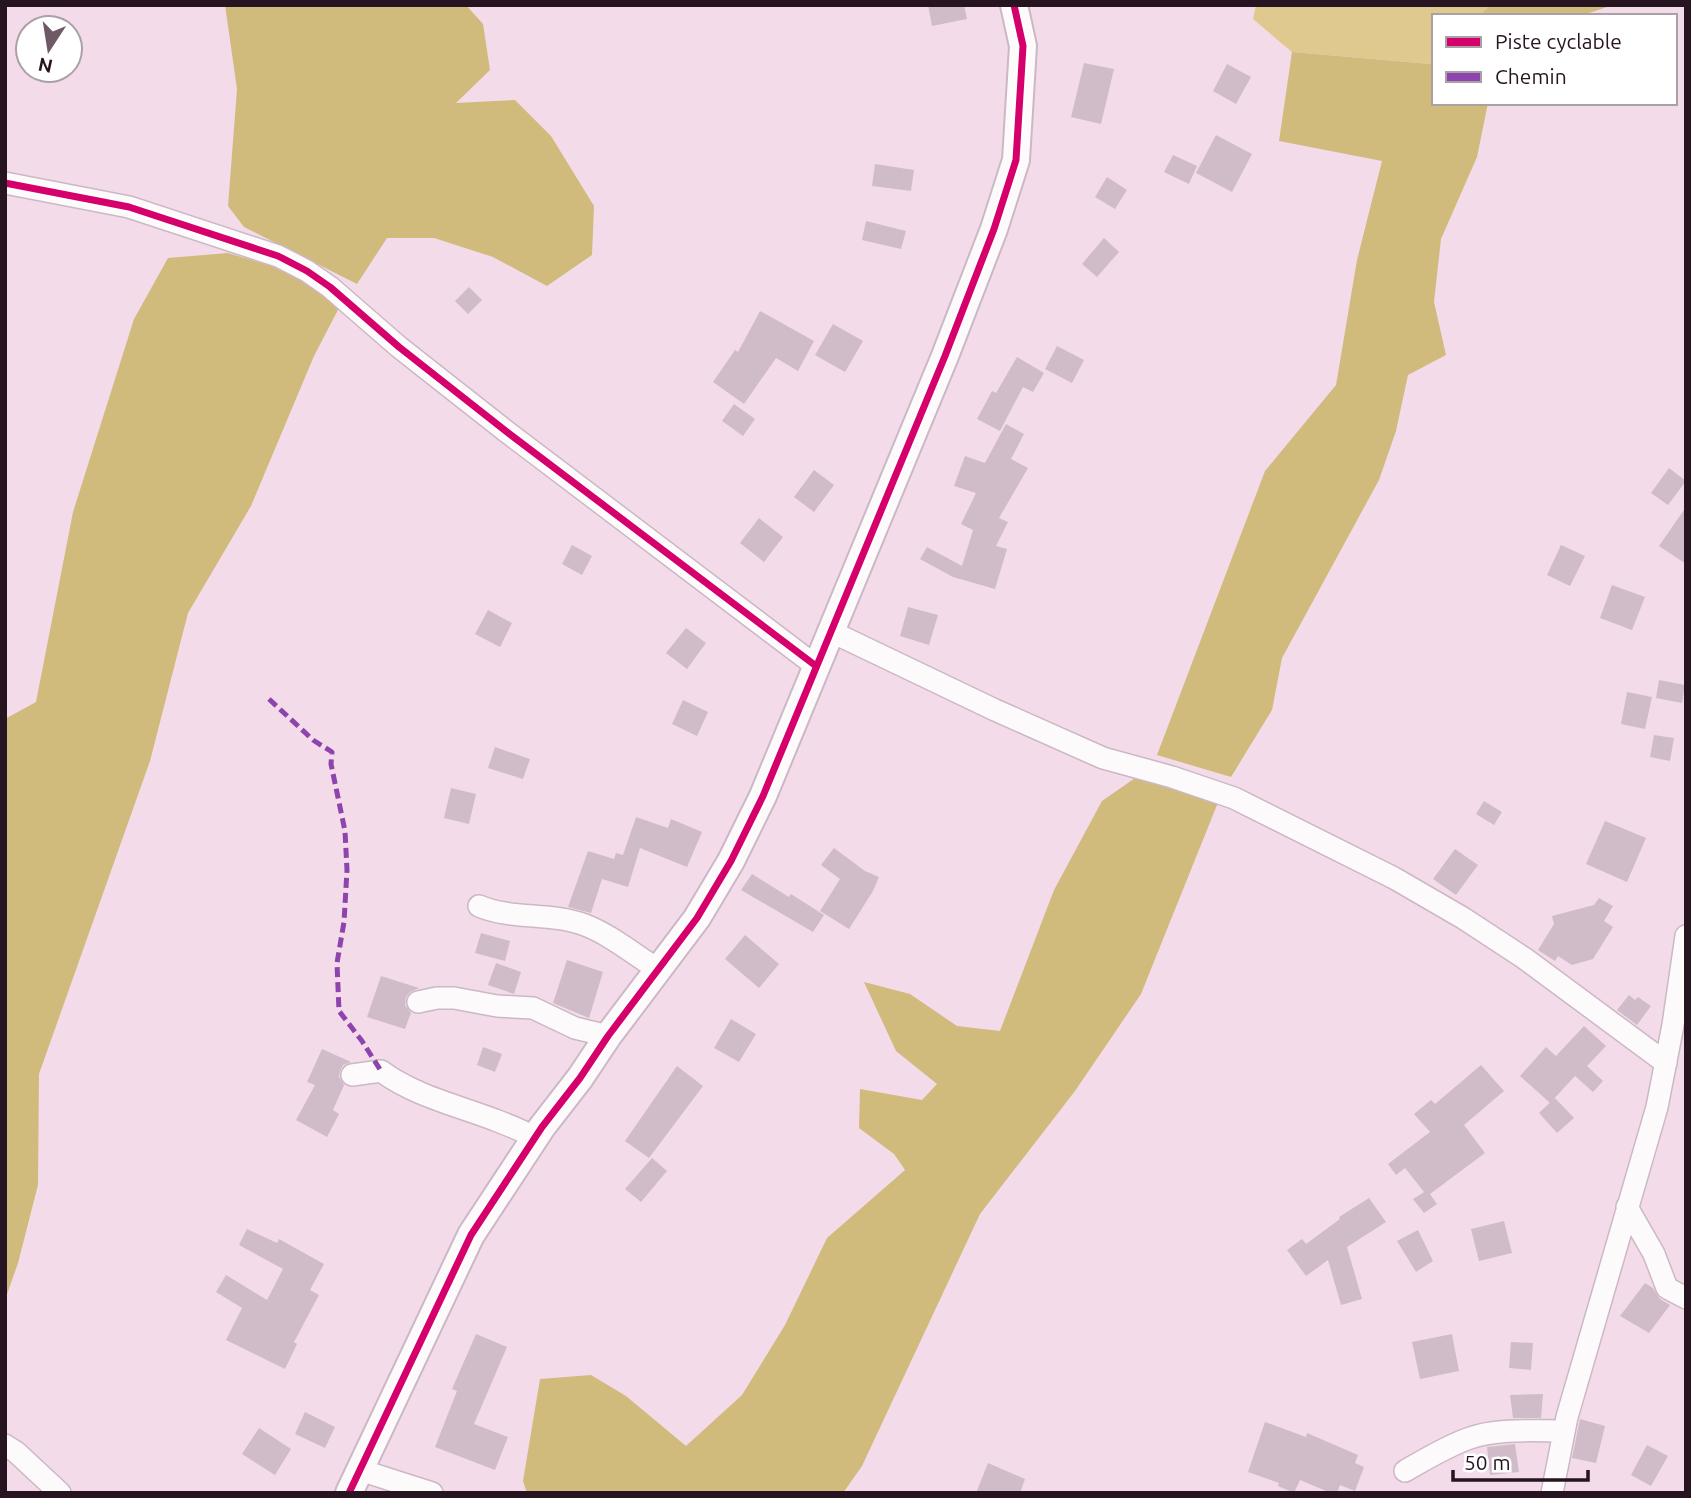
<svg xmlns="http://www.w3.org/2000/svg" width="1691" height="1498" viewBox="0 0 1691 1498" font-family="Ubuntu,sans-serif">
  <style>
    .green { fill: #dfc98e }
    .forest { fill: #d0bb7d }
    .building { fill: #d0bcc8 }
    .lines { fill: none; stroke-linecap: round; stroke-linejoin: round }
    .minor-casing { stroke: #ccb8c5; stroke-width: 24 }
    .tertiary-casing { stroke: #ccb8c5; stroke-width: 30 }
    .minor { stroke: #fdfafc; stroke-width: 21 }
    .tertiary { stroke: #fdfafc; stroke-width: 26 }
    .quiet { stroke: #8e44ad; stroke-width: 5; stroke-dasharray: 10 5; stroke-linecap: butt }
    .cycleway-casing { stroke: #fff; stroke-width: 11 }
    .cycleway { stroke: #d6006c; stroke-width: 7 }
  </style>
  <rect width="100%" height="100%" fill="#f3dbea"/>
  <path class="green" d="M1256 5H1490L1479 16H1434V62L1432 64 1292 52 1253 19Z"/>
  <path class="forest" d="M225 5H466L483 24 490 70 456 103 515 100 551 136 594 206 592 255 547 286 493 257 434 238H387L357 284 244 227 228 206 237 89Z
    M1490 5H1613L1580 16H1479Z
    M1292 52 1431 64 1434 62V103H1488L1477 157 1441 239 1434 302 1446 355 1408 375 1396 431 1379 480 1282 658 1272 710 1231 777 1157 755 1265 471 1336 385 1357 260 1382 161 1279 141Z
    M228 253 285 270 340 306 314 356 251 506 188 613 150 761 39 1074 38 1185 18 1263 5 1300V719L36 702 73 512 134 319 168 258Z
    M1138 776 1219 800 1141 994 1075 1091 980 1214 862 1466 843 1493H527L523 1481 540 1379 591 1375 626 1396 686 1446 742 1395 785 1325 827 1238 905 1170 894 1154 859 1128 860 1089 922 1100 937 1084 896 1051 864 982 910 994 957 1026 1000 1031 1054 890 1102 801Z"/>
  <path class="building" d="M928 5H964L967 19 932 26Z
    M1084 63 1114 69 1101 124 1071 117Z
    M1227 64 1251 77 1236 104 1213 91Z
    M1216 135 1252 154 1232 192 1196 173Z
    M1173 155 1197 166 1189 184 1164 172Z
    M875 164 914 170 911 191 872 186Z
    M1107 177 1127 190 1115 209 1095 197Z
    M866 221 906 231 901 249 862 240Z
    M1104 238 1119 252 1097 277 1082 264Z
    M469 287 482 300 468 314 455 301Z
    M760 311 814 341 798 371 776 358 744 404 713 382 735 350 738 352Z
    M833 324 863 341 845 372 815 355Z
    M1057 346 1084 360 1072 383 1045 369Z
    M1017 357 1044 373 1033 392 1023 387 1000 431 977 419 992 391 996 393Z
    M734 404 755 419 743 436 722 421Z
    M1006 424 1024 434 1011 459 1028 468 999 518 1008 522 996 546 1007 549 995 589 953 577 920 559 927 547 962 566 973 530 961 524 976 493 954 486 965 456 985 463Z
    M1669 468 1686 481 1668 505 1651 493Z
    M814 470 834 485 814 512 794 497Z
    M1686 507V564L1659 546Z
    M759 518 783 537 764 562 740 543Z
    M572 545 592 556 582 575 562 564Z
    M1561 545 1585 556 1570 586 1547 575Z
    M1612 585 1645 597 1632 630 1600 618Z
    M908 607 938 615 929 645 900 636Z
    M488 610 512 623 500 647 475 634Z
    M686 628 706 643 687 669 666 653Z
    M1659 680 1685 685 1682 703 1656 698Z
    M1627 692 1652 697 1645 729 1621 724Z
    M683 700 708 712 697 736 672 724Z
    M1654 735 1674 738 1670 761 1650 757Z
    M495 747 530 759 523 779 488 768Z
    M451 788 476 794 469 824 444 818Z
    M1484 801 1502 812 1494 825 1476 814Z
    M636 817 668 828 671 819 702 832 687 867 640 848 628 887 602 879 591 913 568 907 588 851 614 859 616 853 623 855Z
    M1605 821 1646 838 1627 882 1586 864Z
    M834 848 865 871 879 877 873 891 849 929 820 911 840 879 821 865Z
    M1455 849 1478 865 1456 895 1433 879Z
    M752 874 789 897 791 894 824 915 813 932 741 890Z
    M1599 898 1613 906 1604 921 1613 927 1593 959 1572 965 1558 956 1555 961 1538 950 1554 924 1552 916 1594 905Z
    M481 933 510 941 505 961 475 953Z
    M745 935 779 964 759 988 725 959Z
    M567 960 603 972 589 1018 553 1003Z
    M496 963 521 972 514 994 488 985Z
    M381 976 419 988 410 992 406 997 405 1005 411 1013 405 1029 367 1017Z
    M1629 995 1635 1000 1638 997 1651 1006 1637 1025 1617 1010Z
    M731 1019 756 1034 739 1062 714 1048Z
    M1584 1026 1606 1046 1587 1066 1603 1081 1593 1092 1575 1076 1550 1103 1520 1076 1546 1047 1556 1056Z
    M483 1047 502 1054 495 1072 477 1065Z
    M322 1049 351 1062 343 1065 340 1071 339 1077 344 1085 333 1110 339 1114 327 1137 296 1120 315 1085 307 1082Z
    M1481 1065 1504 1091 1464 1125 1485 1153 1430 1194 1437 1204 1424 1213 1413 1199 1424 1192 1405 1168 1396 1175 1388 1164 1430 1132 1414 1114 1431 1100 1435 1104Z
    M677 1066 703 1086 649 1158 625 1141Z
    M1555 1098 1574 1118 1557 1133 1539 1113Z
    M652 1158 667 1171 641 1202 625 1189Z
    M1369 1198 1386 1222 1347 1247 1362 1299 1341 1305 1328 1260 1306 1276 1287 1250 1302 1239 1306 1244 1340 1219 1339 1217Z
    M1504 1221 1512 1253 1479 1261 1471 1229Z
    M247 1229 277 1243 279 1239 324 1264 310 1290 319 1295 294 1342 297 1344 285 1369 226 1340 242 1308 216 1292 226 1275 267 1300 283 1269 239 1245Z
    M1418 1230 1433 1261 1416 1272 1397 1241Z
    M1645 1283 1653 1288 1660 1299 1670 1305 1649 1333 1620 1316Z
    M476 1334 507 1347 474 1424 508 1437 495 1470 435 1447 457 1391 452 1389Z
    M1452 1334 1459 1371 1420 1379 1412 1342Z
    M1511 1342 1533 1343 1531 1370 1509 1368Z
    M1543 1394 1541 1418H1513L1510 1395Z
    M305 1412 335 1427 325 1448 295 1434Z
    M1580 1419 1605 1426 1596 1463 1572 1458Z
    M1265 1422 1306 1437 1307 1433 1358 1455 1355 1463 1364 1467 1355 1491 1340 1485 1337 1493H1331L1300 1480 1294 1493 1278 1486 1279 1483 1248 1472Z
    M259 1428 291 1449 275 1475 242 1454Z
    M1515 1444 1519 1472 1490 1475 1487 1447Z
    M1647 1445 1668 1456 1651 1486 1631 1475Z
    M988 1463 1025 1479 1020 1493H976Z"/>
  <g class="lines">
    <defs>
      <path id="minor" d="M5 183 129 207 278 256 307 271 330 287 399 347 507 432 816 666
        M832 632 995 710 1103 758 1172 777 1234 798 1394 878 1463 918 1524 958 1666 1063
        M479 906C512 920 551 912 585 925 611 935 635 955 659 970
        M418 1002 437 998H454L497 1006 533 1008 575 1028 608 1036
        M352 1075 381 1071C415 1096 456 1105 495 1120 509 1125 522 1131 535 1137
        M1627 1207 1654 1254 1667 1288 1686 1298
        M5 1445 16 1452 60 1493
        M360 1470 432 1493
        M1405 1471C1426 1459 1447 1446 1470 1438 1497 1428 1536 1431 1564 1431
        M1552 1493 1567 1417 1657 1107 1673 1025 1686 936"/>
      <path id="tertiary" d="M349 1493 471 1235 542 1127 580 1078 608 1036 697 918 731 861 763 796 945 356 994 229 1016 160 1023 46 1014 5"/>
    </defs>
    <use href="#minor" class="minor-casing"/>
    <use href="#tertiary" class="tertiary-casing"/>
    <use href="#minor" class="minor"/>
    <use href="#tertiary" class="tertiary"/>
    <path class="quiet" d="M269 699 313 740 332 752 331 764 345 831 347 870 344 922 337 963 339 1011 362 1041 381 1071"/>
    <defs>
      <path id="cycleway" d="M5 183 129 207 278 256 307 271 330 287 399 347 507 432 816 666
        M349 1493 471 1235 542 1127 580 1078 608 1036 697 918 731 861 763 796 945 356 994 229 1016 160 1023 46 1014 5"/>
    </defs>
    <use href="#cycleway" class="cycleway-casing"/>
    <use href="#cycleway" class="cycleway"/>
  </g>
  <rect width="1691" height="1498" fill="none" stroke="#271421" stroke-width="14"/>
  <rect x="1432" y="14" width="245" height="91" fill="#ffffff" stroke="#a9a1a6" stroke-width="2"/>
  <rect x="1446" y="37" width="35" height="10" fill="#d6006c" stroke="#a9a1a6" stroke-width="2"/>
  <text x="1495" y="49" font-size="21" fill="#271421">Piste cyclable</text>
  <rect x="1446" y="72" width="35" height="10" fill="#8e44ad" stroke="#a9a1a6" stroke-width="2"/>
  <text x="1495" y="84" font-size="21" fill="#271421">Chemin</text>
  <g transform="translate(49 49) rotate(192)"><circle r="33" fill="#ffffff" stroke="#a9a1a6" stroke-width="2"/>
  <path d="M0-5L12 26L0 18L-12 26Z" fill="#6e5a67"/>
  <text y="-10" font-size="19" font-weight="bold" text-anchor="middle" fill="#271421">N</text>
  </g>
  <path d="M1453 1470v10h135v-10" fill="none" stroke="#271421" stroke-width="3.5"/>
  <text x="1464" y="1470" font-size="21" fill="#271421" stroke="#ffffff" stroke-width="5" paint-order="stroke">50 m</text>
</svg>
